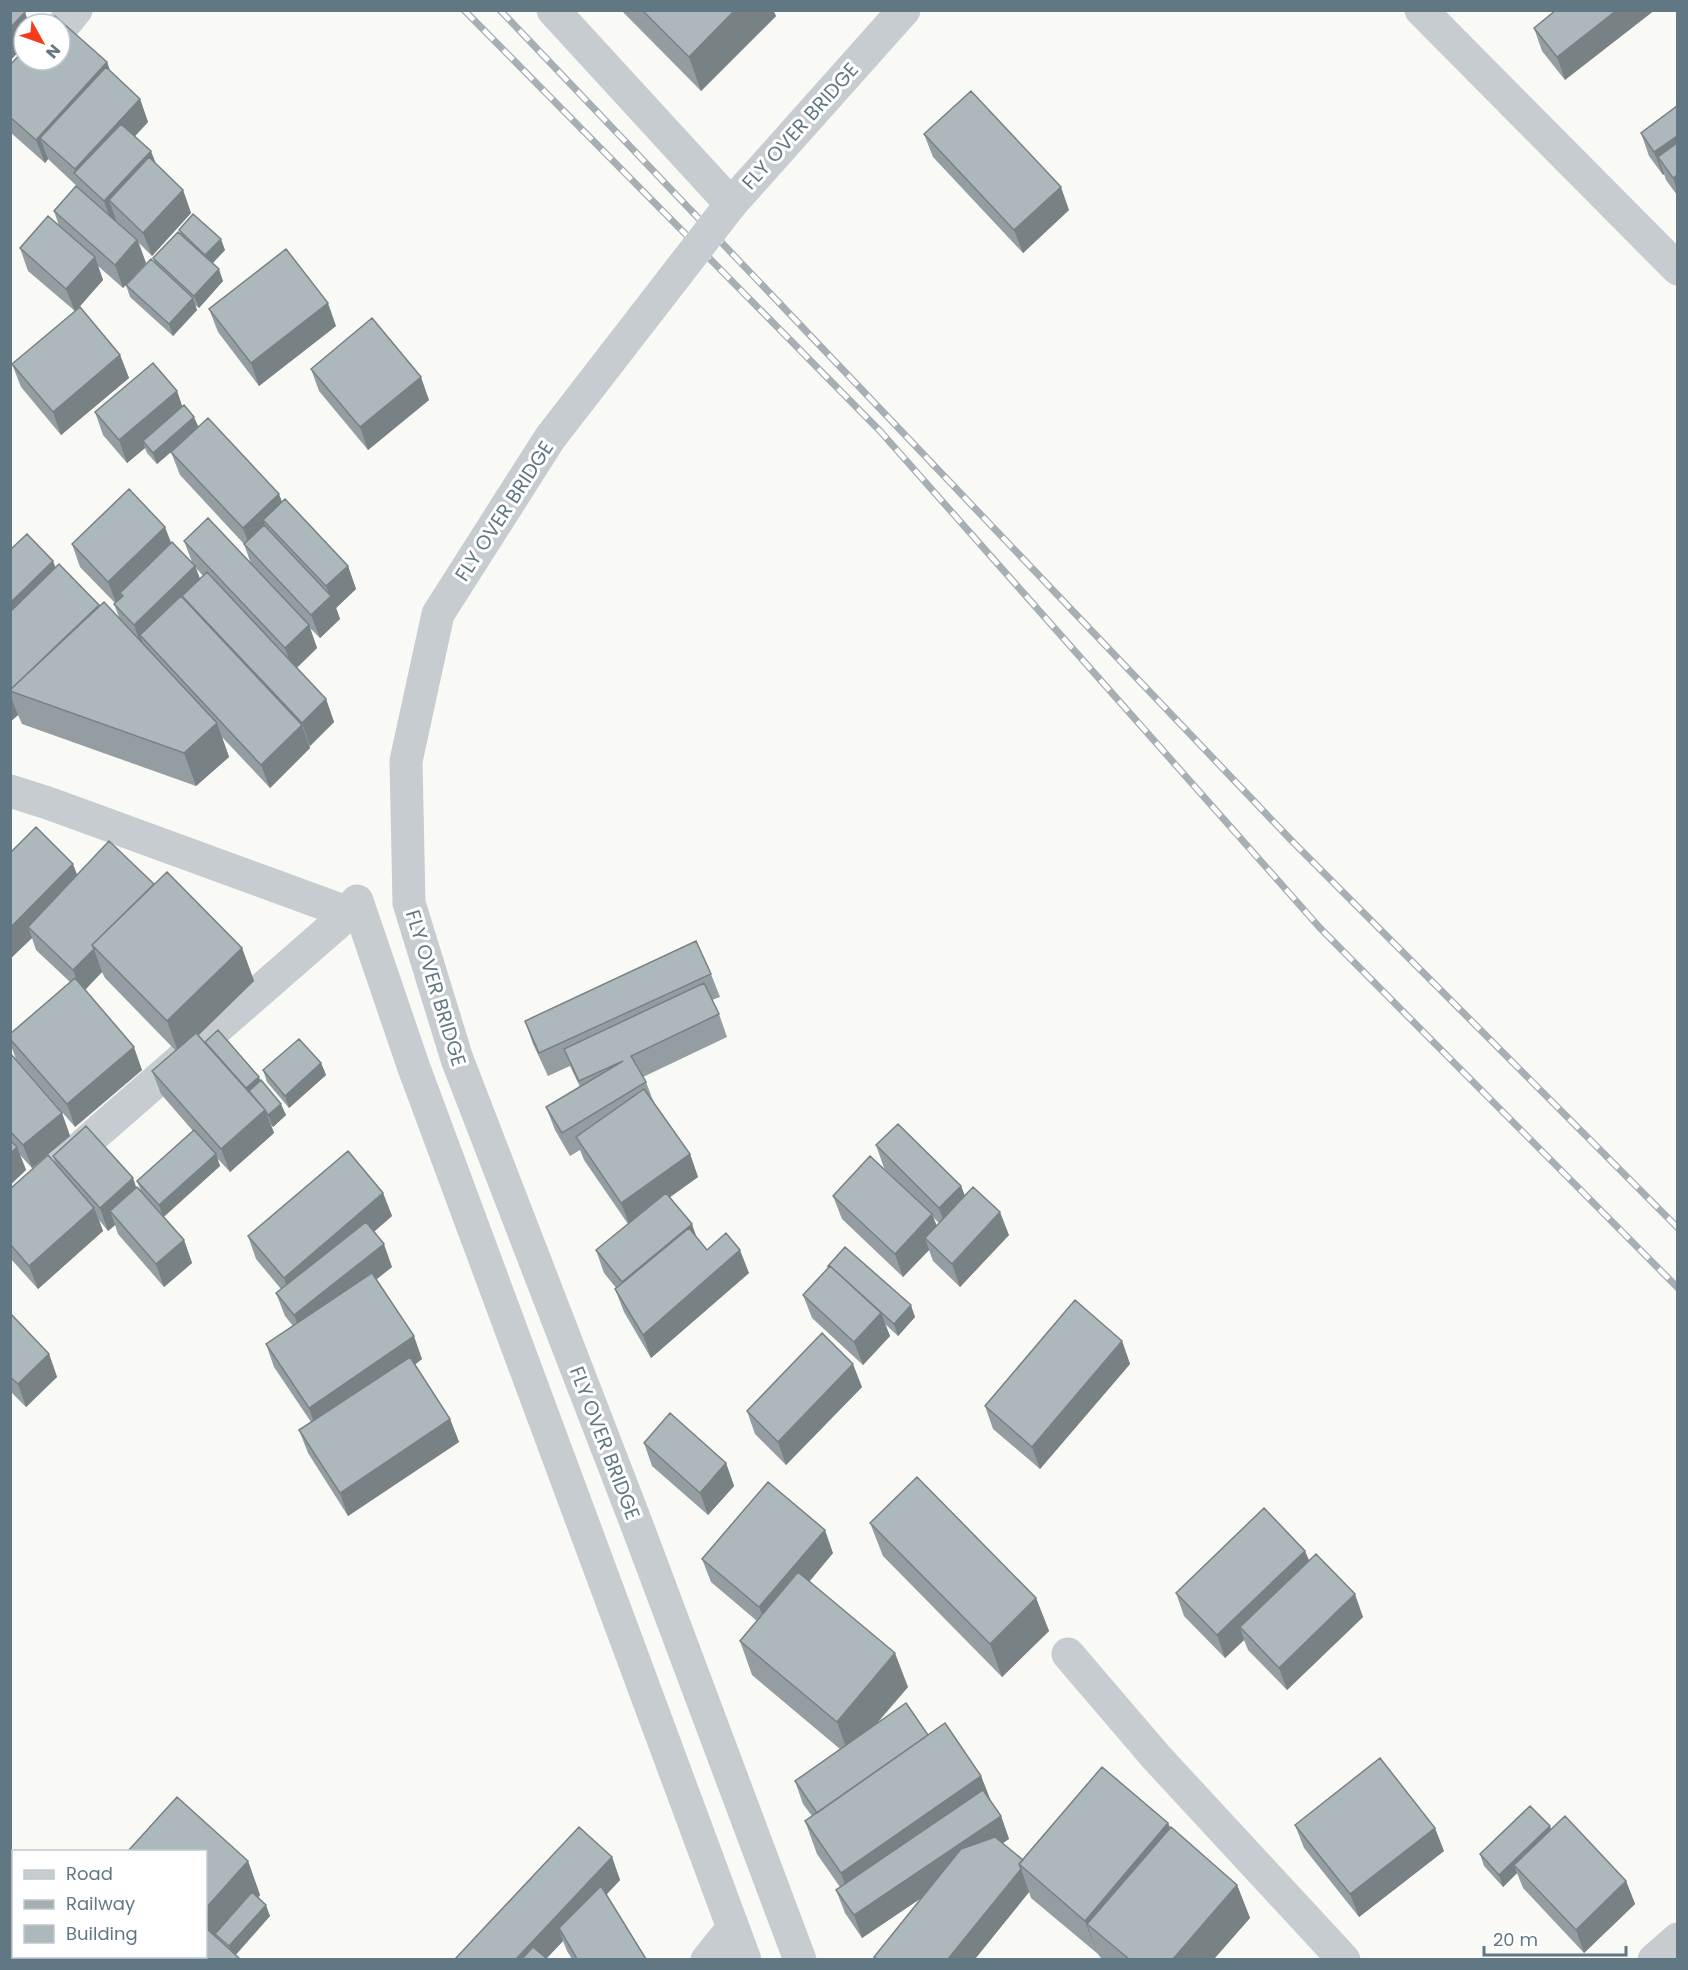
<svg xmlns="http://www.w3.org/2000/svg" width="1688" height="1970" viewBox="0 0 1688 1970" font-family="Poppins,sans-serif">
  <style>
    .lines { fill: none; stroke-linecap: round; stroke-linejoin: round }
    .minor { stroke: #c6cccf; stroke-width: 33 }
    .rail-casing { stroke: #a6afb4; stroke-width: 7 }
    .rail { stroke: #fff; stroke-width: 4.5; stroke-dasharray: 14; stroke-linecap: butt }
    .minor-bridge { stroke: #c6cccf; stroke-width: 33 }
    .wall { fill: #949ea2; fill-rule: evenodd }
    .shaded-wall { fill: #788184 }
    .building { fill: #acb8bc; stroke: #788184; stroke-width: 1.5 }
    .labels { text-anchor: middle; stroke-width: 6; stroke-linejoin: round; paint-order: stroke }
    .street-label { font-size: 20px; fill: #617884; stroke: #fff }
  </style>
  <rect width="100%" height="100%" fill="#f9f9f6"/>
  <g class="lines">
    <path class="minor" d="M553 10 731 204
      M1421 10 1678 269
      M60 29 76 10
      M10 791 48 803 349 913 357 901 414 1068 745 1960
      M10 1211 99 1131 349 913
      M1068 1654 1157 1758 1344 1960
      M707 1960 733 1928
      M1654 1960 1678 1939"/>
    <defs>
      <path id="rail" d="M464 10 880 431 1320 928 1678 1288
        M500 10 1291 840 1678 1228"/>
    </defs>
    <use href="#rail" class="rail-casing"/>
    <use href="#rail" class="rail"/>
    <path class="minor-bridge" d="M800 1960 635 1520 457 1059 409 903 406 761 438 614 550 438 731 204 904 10"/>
  </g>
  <path class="wall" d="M621 10H773L776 16 701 91Z
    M1556 10 1565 80 1542 51 1534 28Z
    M107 62 110 71 140 99 148 122 135 136 156 165 183 190 191 213 152 256 139 243 146 263 123 288 98 266 103 280 76 310 120 355 129 378 61 435 21 387 12 364 75 311 28 271 20 248 59 226 54 211 81 190 48 159 45 163 10 132V65Z
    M1677 106V195L1666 180 1664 174 1663 175 1649 156 1641 133Z
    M924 134 1069 210 1023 253 933 157Z
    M179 230 225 250 212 264 223 281 199 308 195 305 197 310 173 336 130 297 126 285 155 263 153 258 180 233Z
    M209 309 336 326 259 386 218 332Z
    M311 369 429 400 368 450 319 391Z
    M177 391 182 407 198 427 282 502 348 566 356 589 336 608 340 619 320 638 310 628 317 648 297 668 326 699 334 722 310 746 309 745 310 748 270 788 222 737 229 757 196 786 22 724 18 715 10 722V550L55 568 99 607 119 617 114 604 115 603 80 567 72 544 171 543 192 562 184 541 251 564 244 544 180 475 171 452 180 444 157 464 147 453 145 448 127 463 103 435 95 412ZM196 568 203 576 200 579Z
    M10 853 77 875 154 884 242 948 254 981 199 1035 205 1042 259 1077 260 1081 286 1115 273 1127 271 1125 274 1133 230 1172 217 1158 220 1166 164 1217 184 1240 192 1263 164 1287 118 1234 115 1225 108 1231 99 1220 103 1231 38 1289 10 1258V1189L56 1165 53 1156 136 1188 141 1191 137 1181 193 1131 161 1094 152 1071 176 1051 105 978 102 972 85 990 142 1070 75 1127 16 1059 10 1043V1034L70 982 36 950 32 938 10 959Z
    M711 974 720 997 712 1000 719 1014 727 1037 643 1077 646 1082 654 1103 690 1154 698 1177 670 1197 696 1237 707 1250 749 1273 651 1358 624 1312 615 1289H617L604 1273 596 1250 628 1224 584 1160 580 1150 570 1156 555 1130 546 1107 580 1087 570 1066 548 1076 533 1044 525 1021Z
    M10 1053 62 1113 70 1136 32 1168 20 1155 26 1170 10 1185Z
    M321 1063 326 1075 289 1108 267 1082 263 1070Z
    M876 1145 961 1186 965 1196 1009 1235 960 1287 933 1261 929 1250 903 1277 842 1219 833 1196 903 1187 884 1168ZM933 1217 939 1223 937 1226Z
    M383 1193 392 1216 374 1232 392 1267 376 1279 422 1359 415 1365 450 1419 459 1442 348 1516 308 1453 299 1430 311 1422 274 1367 266 1344 293 1326 285 1316 276 1293 281 1289 256 1259 248 1236Z
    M828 1266 915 1317 898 1336 885 1324 890 1336 863 1365 812 1318 803 1295 829 1268Z
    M10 1313 49 1354 57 1377 26 1407 10 1391Z
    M1122 1341 1130 1364 1040 1469 993 1429 985 1406Z
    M862 1387 786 1465 755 1434 747 1411Z
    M644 1443 726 1463 734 1486 708 1515 652 1466Z
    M870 1523 1036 1598 1049 1631 1002 1677 883 1556Z
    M1305 1551 1309 1560 1363 1617 1287 1690 1248 1650 1244 1640 1225 1658 1184 1616 1176 1593Z
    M833 1553 810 1581 908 1687 877 1722 928 1735 981 1776 991 1802 1001 1816 1009 1839 1002 1843 1023 1860 1168 1823 1170 1827 1237 1885 1250 1918 1214 1959H1102L1100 1957 1098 1954 1031 1898 1029 1892 975 1959H875L874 1957 921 1898 862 1938 845 1913 836 1890 840 1887 817 1854 805 1821 812 1816 803 1804 795 1781 840 1749 752 1675 740 1641 757 1621 711 1582 702 1559Z
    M1295 1825 1444 1851 1359 1917 1304 1848Z
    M1551 1830 1626 1881 1635 1904 1584 1953 1523 1888 1517 1873 1503 1887 1484 1866 1480 1854Z
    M612 1857 620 1880 606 1895 646 1959H572L567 1951 563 1941 546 1959H455Z
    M248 1861 260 1895 258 1898 270 1916 235 1955 29 1959Z"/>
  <path class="shaded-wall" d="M735 10H773L776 16 701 91 689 57Z
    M1617 10H1655L1565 80 1557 57Z
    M25 12 29 24H24V46L10 61V28Z
    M107 62 115 85 40 138 48 159 45 163 36 140Z
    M140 99 148 122 89 186 77 175 75 169Z
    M1677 136V165L1658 157 1664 174 1663 175 1654 152Z
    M151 151 160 174 109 200 116 220 112 224 104 201Z
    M1677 175V190L1673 178Z
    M1061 187 1069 210 1023 253 1014 230Z
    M183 190 191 213 152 256 143 233Z
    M221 239 225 250 209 267 205 255Z
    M137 240 146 263 123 288 115 265Z
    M95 257 103 280 75 312 66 289Z
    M219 269 223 281 199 308 194 296Z
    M193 298 197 310 173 336 169 324Z
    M328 303 336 326 259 386 251 363Z
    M120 355 129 378 61 435 53 412Z
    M421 377 429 400 368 450 360 427Z
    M177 391 185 414 143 441 145 448 127 463 119 440Z
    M194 417 199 428 157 464 153 453Z
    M279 494 288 517 263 520 269 535 251 551 243 528Z
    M165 527 174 550 123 596 120 593 122 599 117 605 108 582Z
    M53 561 62 584 10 634V603Z
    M195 566 204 589 182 596 186 606 140 635 144 646 142 648 134 625Z
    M348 566 356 589 336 608 340 619 320 638 311 615 330 597 326 586Z
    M309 625 317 648 293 671 285 648Z
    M10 694 18 715 10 722Z
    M326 699 334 722 310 746 302 723Z
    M217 723 229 757 196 786 184 753Z
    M302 725 310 748 270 788 261 765Z
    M73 864 82 887 28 927 32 938 10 959V928Z
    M242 948 254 981 179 1054 167 1021Z
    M94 949 102 972 82 993 73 970Z
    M134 1047 142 1070 75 1127 67 1104Z
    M321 1063 326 1075 289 1108 285 1096Z
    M259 1077 263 1088 253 1098 245 1089Z
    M281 1104 286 1115 273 1127 268 1115Z
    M265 1110 274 1133 230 1172 221 1149Z
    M62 1113 70 1136 32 1168 23 1145Z
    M17 1147 26 1170 10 1185V1154Z
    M216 1154 220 1166 163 1217 159 1205Z
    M690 1154 698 1177 630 1226 621 1203Z
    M133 1178 141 1201 110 1211 115 1225 108 1231 100 1208Z
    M961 1186 970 1209 947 1231 939 1208Z
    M383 1193 392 1216 292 1301 284 1278Z
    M94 1208 103 1231 38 1289 29 1266Z
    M1000 1212 1009 1235 960 1287 952 1264Z
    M932 1214 941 1237 925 1238 929 1250 903 1277 895 1254Z
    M692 1224 700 1247 630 1305 622 1282Z
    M184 1240 192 1263 164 1287 156 1264Z
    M384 1244 392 1267 303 1338 294 1315Z
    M740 1250 749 1273 651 1358 643 1335Z
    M911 1305 915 1317 898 1336 894 1324Z
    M881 1313 890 1336 863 1365 854 1342Z
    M414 1336 422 1359 317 1431 309 1408Z
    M1122 1341 1130 1364 1040 1469 1032 1447Z
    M49 1354 57 1377 26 1407 18 1384Z
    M853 1364 862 1387 786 1465 778 1442Z
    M450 1419 459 1442 348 1516 340 1493Z
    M726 1463 734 1486 708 1515 700 1493Z
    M825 1530 833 1553 768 1630 759 1607Z
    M1305 1551 1314 1574 1240 1627 1244 1640 1225 1658 1217 1635Z
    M1355 1594 1363 1617 1287 1690 1279 1668Z
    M1036 1598 1049 1631 1002 1677 990 1644Z
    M895 1653 908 1687 849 1756 837 1722Z
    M981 1776 994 1809 853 1906 841 1873Z
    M1001 1816 1009 1839 862 1938 854 1915Z
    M1168 1823 1181 1857 1087 1924 1098 1954 1085 1921Z
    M1550 1826 1554 1838 1514 1865 1517 1873 1503 1887 1499 1875Z
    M1435 1828 1444 1851 1359 1917 1350 1894Z
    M612 1857 620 1880 565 1939 559 1928 563 1941 546 1959H516Z
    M248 1861 260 1895 221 1938 215 1934 218 1941 206 1955V1908Z
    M1021 1869 1029 1892 975 1959H948Z
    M1626 1881 1635 1904 1584 1953 1576 1930Z
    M1237 1885 1250 1918 1214 1959H1173Z
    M266 1905 270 1916 233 1958 229 1946Z
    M161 1956H204L201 1959H159Z"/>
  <path class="building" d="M10 10H23L25 12 10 28Z
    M642 10H735L689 57Z
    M1556 10H1617L1557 57 1534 28Z
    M55 16 107 62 36 140 10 117V65L24 50V60H60V24H47Z
    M106 67 140 99 75 169 40 138Z
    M971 91 1061 187 1014 230 924 134Z
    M1677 106V136L1654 152 1641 133Z
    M121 124 151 151 104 201 74 173Z
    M1677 143V175L1673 178 1658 157Z
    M149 157 183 190 143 233 109 200Z
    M76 186 137 240 115 265 54 211Z
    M193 214 221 239 205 255 179 230Z
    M48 216 95 257 66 289 20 248Z
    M178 232 219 269 194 296 153 258Z
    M286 249 328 303 251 363 209 309Z
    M151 259 193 298 169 324 126 285Z
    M80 307 120 355 53 412 12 364Z
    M372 318 421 377 360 427 311 369Z
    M153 363 177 391 119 440 95 412Z
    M184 405 194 417 153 453 143 441Z
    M208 418 279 494 243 528 171 452Z
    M129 489 165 527 108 582 72 544Z
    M285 499 348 566 326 586 263 520Z
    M208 518 309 625 285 648 184 541Z
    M264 525 331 596 311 615 244 544Z
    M27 534 53 561 10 603V550Z
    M172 542 195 566 134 625 114 604 123 596 120 593Z
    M59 564 99 605 10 690V612Z
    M207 572 326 699 302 723 182 596Z
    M181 596 302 725 261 765 140 635Z
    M104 602 217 723 184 753 10 691V690Z
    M36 827 73 864 10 928V853Z
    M109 841 154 884 92 945 94 949 73 970 28 927Z
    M167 872 242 948 167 1021 92 945Z
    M696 941 711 974 539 1053 525 1021Z
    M75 978 134 1047 67 1104 10 1039V1034Z
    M704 983 719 1014 631 1056 646 1082 562 1133 546 1107 623 1061 579 1081 564 1049Z
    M218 1030 259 1077 246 1088 205 1042Z
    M196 1033 265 1110 221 1149 152 1071Z
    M299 1039 321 1063 285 1096 263 1070Z
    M10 1053 62 1113 23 1145 10 1131Z
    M261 1080 281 1104 268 1115 265 1110 249 1091Z
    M644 1089 690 1154 621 1203 576 1137Z
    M898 1124 961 1186 939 1208 876 1145Z
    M86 1126 133 1178 100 1208 53 1156Z
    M194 1130 216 1154 159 1205 137 1181Z
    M10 1140 17 1147 10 1154Z
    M348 1151 383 1193 284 1278 248 1236Z
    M48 1155 94 1208 29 1266 10 1244V1189Z
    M870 1156 932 1214 895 1254 833 1196Z
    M137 1187 184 1240 156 1264 110 1211Z
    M973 1187 1000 1212 952 1264 925 1238Z
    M666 1193 692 1224 622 1282 596 1250Z
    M366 1222 384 1244 294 1315 276 1293Z
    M689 1228 707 1250 726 1233 740 1250 643 1335 615 1289Z
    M845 1247 911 1305 894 1324 830 1266H828Z
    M830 1266 881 1313 854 1342 803 1295Z
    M372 1273 414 1336 309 1408 266 1344Z
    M1075 1300 1122 1341 1032 1447 985 1406Z
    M10 1313 49 1354 18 1384 10 1377Z
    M822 1333 853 1364 778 1442 747 1411Z
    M410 1357 450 1419 340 1493 299 1430Z
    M670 1413 726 1463 700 1493 644 1443Z
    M917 1477 1036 1598 990 1644 870 1523Z
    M768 1482 825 1530 759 1607 702 1559Z
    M1264 1508 1305 1551 1217 1635 1176 1593Z
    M1316 1554 1355 1594 1279 1668 1240 1627Z
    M798 1572 895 1653 837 1722 740 1641Z
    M906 1703 928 1735 817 1813 795 1781Z
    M945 1723 981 1776 841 1873 805 1821Z
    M1380 1758 1435 1828 1350 1894 1295 1825Z
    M1102 1767 1168 1823 1085 1921 1019 1864Z
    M983 1790 1001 1816 854 1915 836 1890Z
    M177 1797 248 1861 206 1908V1851H128Z
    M1530 1806 1550 1826 1499 1875 1480 1854Z
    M1565 1816 1626 1881 1576 1930 1514 1865Z
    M579 1827 612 1857 516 1959H455Z
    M1171 1827 1237 1885 1173 1959H1129L1087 1924Z
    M995 1837 1023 1860 1019 1864 1021 1869 948 1959H877L874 1957 961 1849Z
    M601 1886 646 1959H577L559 1928Z
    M252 1892 266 1905 229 1946 215 1934Z
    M206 1928 240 1959H168L170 1956H206Z
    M533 1947 547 1959H522Z
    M32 1956H161L159 1959H29Z"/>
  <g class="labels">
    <g class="street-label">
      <text transform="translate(800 126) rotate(-48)" y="7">FLY OVER BRIDGE</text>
      <text transform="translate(504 511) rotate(-57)" y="7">FLY OVER BRIDGE</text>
      <text transform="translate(436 988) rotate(73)" y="7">FLY OVER BRIDGE</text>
      <text transform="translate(605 1443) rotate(69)" y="7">FLY OVER BRIDGE</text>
    </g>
  </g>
  <rect width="1688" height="1970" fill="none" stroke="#617884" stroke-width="24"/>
  <rect x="12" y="1850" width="195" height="108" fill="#ffffff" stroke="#c0c9ce" stroke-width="1.5"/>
  <rect x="24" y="1870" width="30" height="9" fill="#c6cccf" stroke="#c0c9ce" stroke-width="1.5"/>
  <text x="66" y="1880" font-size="18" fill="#617884">Road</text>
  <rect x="24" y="1900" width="30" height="9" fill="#a6afb4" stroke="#c0c9ce" stroke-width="1.5"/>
  <text x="66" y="1910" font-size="18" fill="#617884">Railway</text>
  <rect x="24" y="1925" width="30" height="18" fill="#acb8bc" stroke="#c0c9ce" stroke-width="1.5"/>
  <text x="66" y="1940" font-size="18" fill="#617884">Building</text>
  <g transform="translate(42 42) rotate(130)"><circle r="28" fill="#ffffff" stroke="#c0c9ce" stroke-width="1.5"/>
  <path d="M0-4.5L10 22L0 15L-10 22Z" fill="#f43b1b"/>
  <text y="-9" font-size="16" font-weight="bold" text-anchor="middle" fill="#617884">N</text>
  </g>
  <path d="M1484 1946v9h142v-9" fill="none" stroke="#617884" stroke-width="3"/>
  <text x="1493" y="1946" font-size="18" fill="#617884" stroke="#ffffff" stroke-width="4.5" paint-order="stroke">20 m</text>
</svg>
